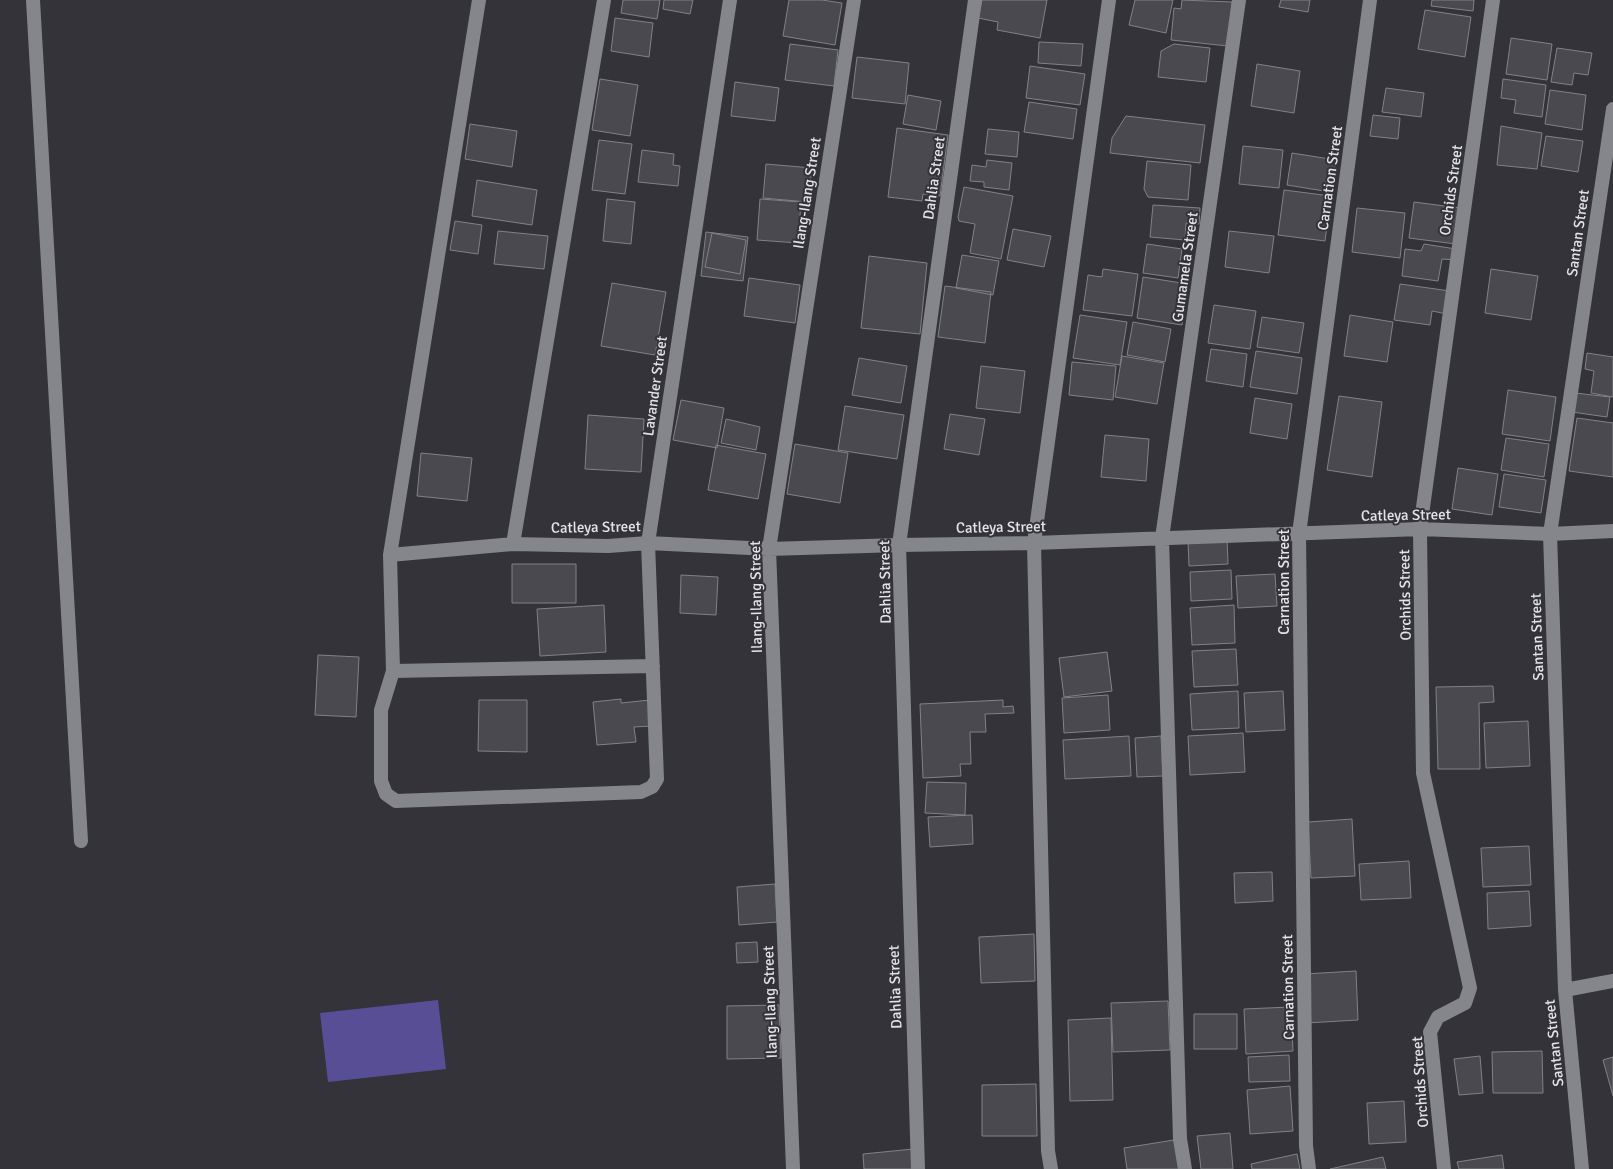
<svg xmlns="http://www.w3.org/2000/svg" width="1613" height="1169" viewBox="0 0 1613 1169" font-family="Signika,sans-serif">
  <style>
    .green { fill: #574e96 }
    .building { fill: #49494f; stroke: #818188 }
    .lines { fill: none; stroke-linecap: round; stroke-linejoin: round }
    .service { stroke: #85858c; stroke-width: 14 }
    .minor { stroke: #85858c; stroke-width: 14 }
    .labels { text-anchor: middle; stroke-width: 4; stroke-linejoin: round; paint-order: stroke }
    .street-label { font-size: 15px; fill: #e4e4e7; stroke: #333339 }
  </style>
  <rect width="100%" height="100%" fill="#333339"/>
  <path class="green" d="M438 1000 446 1069 328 1082 320 1013Z"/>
  <path class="building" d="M623 0H660L657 19 621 13Z
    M664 0H693L690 14 663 9Z
    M789 0H822L842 3 835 45 783 36Z
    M982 0H1047L1040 38 997 30 998 22 978 18Z
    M1135 0H1173L1166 33 1129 25Z
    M1182 0 1232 2 1228 46 1171 40 1174 8 1181 9Z
    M1281 0H1310L1308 12 1279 7Z
    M1432 0H1474L1473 11 1431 6Z
    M1425 10 1471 17 1465 57 1418 49Z
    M615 18 653 23 649 57 611 51Z
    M1511 38 1552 44 1547 80 1506 74Z
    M1039 42 1083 44 1081 66 1038 63Z
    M790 44 838 50 834 86 785 80Z
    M1174 44 1210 48 1206 82 1158 77 1161 51Z
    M1557 48 1592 53 1588 75 1574 73 1572 85 1551 82Z
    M857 57 909 63 905 104 852 98Z
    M1257 64 1300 71 1294 113 1251 106Z
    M1030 66 1085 74 1080 105 1026 98Z
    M600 79 638 85 630 136 592 130Z
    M1503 79 1546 85 1542 117 1514 113 1516 100 1501 98Z
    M735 82 779 88 775 121 731 116Z
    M1386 88 1424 93 1421 117 1382 112Z
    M1550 90 1586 95 1582 130 1545 124Z
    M908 95 941 101 936 130 903 124Z
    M1029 102 1077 109 1073 139 1024 132Z
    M1373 115 1400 118 1398 139 1370 136Z
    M1126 116 1205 125 1200 163 1110 153 1112 138Z
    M470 124 517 131 512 167 465 159Z
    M1501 126 1542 133 1537 169 1497 165Z
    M897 128 948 135 940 196 923 194 922 201 888 197Z
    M988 129 1019 132 1017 157 985 154Z
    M1546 136 1583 141 1578 172 1541 166Z
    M599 140 632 144 625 194 592 190Z
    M1243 146 1283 150 1279 188 1239 184Z
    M642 150 674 154 673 165 680 166 678 186 638 182Z
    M1292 153 1336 160 1333 178 1327 177 1324 191 1287 185Z
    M987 160 1012 163 1009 190 984 187V182L970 181 972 165 986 167Z
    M1147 161 1191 165 1188 200 1148 197 1144 189Z
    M766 164 812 168 808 202 763 198Z
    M477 180 537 190 532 225 472 216Z
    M964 187 1013 196 1001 259 970 253 975 224 959 221 958 217Z
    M1284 190 1331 196 1325 241 1278 235Z
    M607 199 635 202 631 244 603 241Z
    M760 199 801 202 798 243 757 240Z
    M1414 202 1460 208 1456 244 1409 238Z
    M1153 205 1200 208 1199 224 1186 223 1185 240 1150 237Z
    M1357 208 1405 213 1400 258 1352 252Z
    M455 221 482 225 478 254 450 250Z
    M1013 229 1051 236 1044 267 1007 260Z
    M498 231 548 236 544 269 494 264Z
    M1229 231 1274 236 1269 273 1225 267Z
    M706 232 748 237 743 281 701 276Z
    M712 233 746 240 740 274 705 267Z
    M1147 244 1182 249 1178 278 1143 273Z
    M1424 244 1456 249 1455 260 1442 259 1438 281 1402 276 1405 249 1421 251Z
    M962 255 999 261 993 295 956 288Z
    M869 256 927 263 920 334 861 328Z
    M1103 269 1138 274 1132 316 1083 310 1088 275 1102 277Z
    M1491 269 1538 276 1531 320 1485 313Z
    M1143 277 1188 284 1182 325 1137 318Z
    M749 278 800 285 795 323 744 316Z
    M612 283 666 292 655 355 601 346Z
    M1400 284 1450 291 1447 314 1432 311 1430 325 1394 320Z
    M945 286 991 292 985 343 938 337Z
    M1214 305 1256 311 1250 349 1208 343Z
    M1080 315 1127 322 1120 365 1073 358Z
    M1350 315 1393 322 1387 362 1344 356Z
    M1262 317 1304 323 1299 353 1257 347Z
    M1133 322 1171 329 1165 362 1127 355Z
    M1211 349 1247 354 1243 387 1206 381Z
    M1256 351 1302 358 1297 394 1250 387Z
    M1587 353 1613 357V397L1591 393 1594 371 1585 369Z
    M1122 356 1164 363 1157 404 1115 397Z
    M859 358 907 366 901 403 852 395Z
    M1072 362 1116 366 1113 400 1069 395Z
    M981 366 1025 371 1020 413 976 408Z
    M1508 390 1556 397 1550 441 1502 434Z
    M1575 393 1610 397 1607 417 1572 412Z
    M1339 396 1382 402 1372 477 1327 470Z
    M1255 398 1292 404 1287 439 1250 433Z
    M681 400 724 408 717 448 673 440Z
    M845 406 904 415 897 459 838 450Z
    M950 414 985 419 979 455 944 449Z
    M588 415 644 419 641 472 585 469Z
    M1577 418 1613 423V477L1569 471Z
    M726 419 760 427 756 450 721 443Z
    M1105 435 1149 439 1146 481 1101 477Z
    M1506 438 1549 444 1544 477 1501 470Z
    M795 444 848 453 840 503 787 494Z
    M716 445 766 454 758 499 708 490Z
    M421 453 472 458 467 501 417 496Z
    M1458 468 1498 474 1492 515 1452 509Z
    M1504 474 1546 480 1541 513 1499 507Z
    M1227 538 1228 564 1189 566 1188 540Z
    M512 564H576V603H512Z
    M1231 570 1232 599 1191 601 1190 572Z
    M1275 574 1277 606 1238 608 1236 576Z
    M681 575 718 577 716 615 680 613Z
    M604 605 606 652 540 656 537 609Z
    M1234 605 1235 643 1192 645 1190 608Z
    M1236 649 1238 685 1194 687 1192 651Z
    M1107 652 1112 691 1064 697 1059 658Z
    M318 655 359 657 356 717 315 715Z
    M1493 686 1494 702 1479 703 1480 769H1438L1436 687Z
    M1238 691 1239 728 1192 730 1190 694Z
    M1283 691 1285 730 1246 732 1244 693Z
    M1108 695 1110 730 1064 733 1062 698Z
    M621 699V703L650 700 652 726 634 727 636 742 597 745 593 702Z
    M479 700H527V752L478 751Z
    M1003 700V707L1013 706 1014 713 985 714 986 732H970L971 764H960L961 776 923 778 920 704Z
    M1528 721 1530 766 1486 768 1484 723Z
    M1243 733 1245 772 1190 775 1188 736Z
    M1129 736 1131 776 1065 779 1063 740Z
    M1161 736 1163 776 1137 777 1135 738Z
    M927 782 966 783 965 815 925 813Z
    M972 815 973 844 930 847 928 817Z
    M1352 819 1355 876 1311 878 1308 822Z
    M1529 846 1531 885 1483 887 1481 848Z
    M1409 861 1411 898 1361 900 1359 864Z
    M1272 872 1273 901 1235 903 1234 873Z
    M775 884 777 922 739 925 737 887Z
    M1529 891 1531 926 1488 929 1487 893Z
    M1034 934 1035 981 981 983 979 937Z
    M757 942 758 962 737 963 736 943Z
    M1356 971 1358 1020 1306 1023 1304 974Z
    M1168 1001 1170 1050 1113 1052 1111 1003Z
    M779 1005 781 1058 727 1059V1006Z
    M1291 1007 1293 1051 1246 1054 1244 1009Z
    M1194 1014H1237V1049H1194Z
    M1111 1018 1113 1100 1070 1101 1068 1020Z
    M1542 1051 1543 1093H1493L1492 1052Z
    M1289 1055 1290 1081 1249 1082 1248 1057Z
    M1480 1056 1483 1093 1459 1095 1454 1059Z
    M1613 1057V1096L1603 1060Z
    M1036 1084 1037 1136H982V1085Z
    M1290 1086 1293 1131 1250 1134 1247 1090Z
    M1404 1101 1406 1142 1369 1144 1367 1103Z
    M1230 1133 1233 1169H1201L1197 1136Z
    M1174 1140 1179 1169H1127L1124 1148Z
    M913 1149 915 1169H864L863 1154Z
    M1297 1154 1300 1169H1252L1251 1164Z
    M1502 1155 1504 1169H1459L1457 1162Z
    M1383 1157 1386 1169H1330Z"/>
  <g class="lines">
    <path class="service" d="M33 0 81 841"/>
    <path class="minor" d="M479 0 390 555 393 671 381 710V781L386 794 396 801 641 792 652 787 657 779 648 543 730 0
      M513 544 604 0
      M390 555 513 544 608 546 648 543 769 549 899 545 1034 543 1420 529 1550 534 1613 531
      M393 671 653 666
      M1565 990 1613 981
      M793 1169 769 549 854 0
      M918 1169 899 545 975 0
      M1051 1169 1048 1151 1034 543 1109 0
      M1185 1169 1180 1139 1162 538 1239 0
      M1309 1169 1306 1146 1299 534 1370 0
      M1444 1169 1430 1032 1438 1017 1465 1003 1470 988 1423 773 1420 529 1493 0
      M1582 1169 1565 990 1550 534 1613 109"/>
  </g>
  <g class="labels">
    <g class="street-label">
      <text transform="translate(934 178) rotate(-82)" y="5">Dahlia Street</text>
      <text transform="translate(1330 178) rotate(-82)" y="5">Carnation Street</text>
      <text transform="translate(1451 190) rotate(-82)" y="5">Orchids Street</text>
      <text transform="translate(807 193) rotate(-81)" y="5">Ilang-Ilang Street</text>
      <text transform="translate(1578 233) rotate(-82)" y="5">Santan Street</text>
      <text transform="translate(1185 267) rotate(-82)" y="5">Gumamela Street</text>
      <text transform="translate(655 386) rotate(-82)" y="5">Lavander Street</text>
      <text transform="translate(1406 515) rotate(-1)" y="5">Catleya Street</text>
      <text transform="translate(596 527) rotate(-1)" y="5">Catleya Street</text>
      <text transform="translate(1001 527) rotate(-1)" y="5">Catleya Street</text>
      <text transform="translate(885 582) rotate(-91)" y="5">Dahlia Street</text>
      <text transform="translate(1284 582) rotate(-90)" y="5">Carnation Street</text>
      <text transform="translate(1405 595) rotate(-91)" y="5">Orchids Street</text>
      <text transform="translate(756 597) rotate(-91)" y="5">Ilang-Ilang Street</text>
      <text transform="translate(1537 637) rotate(-92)" y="5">Santan Street</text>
      <text transform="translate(895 987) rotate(-92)" y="5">Dahlia Street</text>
      <text transform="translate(1288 987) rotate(-91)" y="5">Carnation Street</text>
      <text transform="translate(770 1002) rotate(-92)" y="5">Ilang-Ilang Street</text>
      <text transform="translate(1554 1043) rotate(-96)" y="5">Santan Street</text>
      <text transform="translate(1420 1082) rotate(-94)" y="5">Orchids Street</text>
    </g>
  </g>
</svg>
